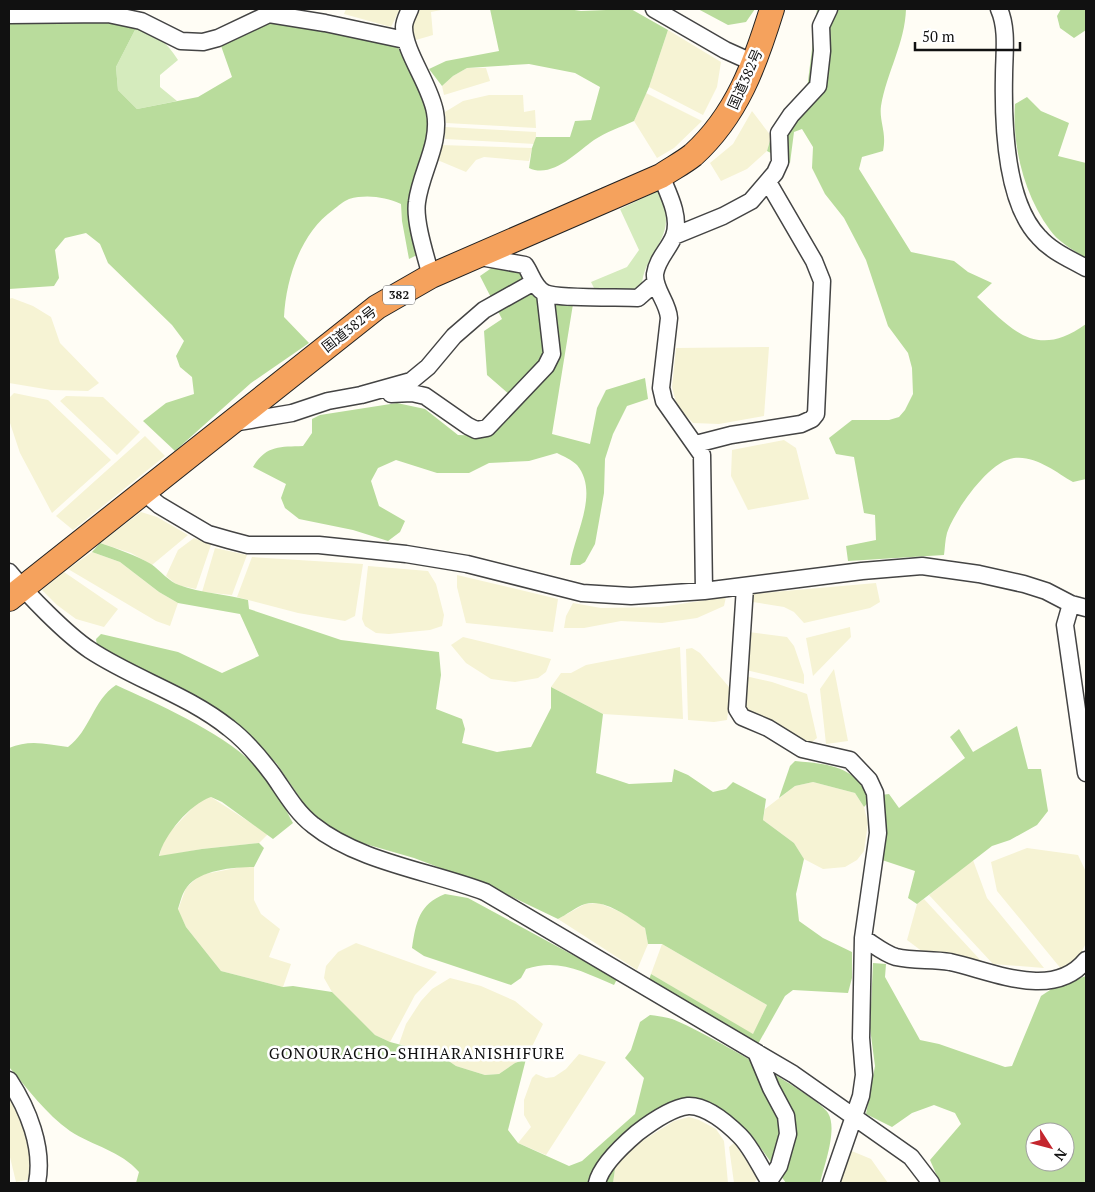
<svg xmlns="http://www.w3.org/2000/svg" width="1095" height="1192" viewBox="0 0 1095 1192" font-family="'PT Serif','Noto Sans JP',serif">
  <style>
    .farmland { fill: #f6f3d4 }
    .green { fill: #d5ebbd }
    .forest { fill: #b9dc9c; fill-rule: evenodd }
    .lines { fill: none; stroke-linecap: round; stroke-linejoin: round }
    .minor-casing { stroke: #444; stroke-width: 19 }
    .highway-casing { stroke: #222; stroke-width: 26 }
    .minor { stroke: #fff; stroke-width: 16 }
    .highway { stroke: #f5a25d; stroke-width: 24 }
    .labels { text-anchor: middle; stroke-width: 5; stroke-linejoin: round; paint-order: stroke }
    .shield { fill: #fff; stroke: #585858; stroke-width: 1 }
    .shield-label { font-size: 12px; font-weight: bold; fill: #111 }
    .street-label { font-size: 14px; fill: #111; stroke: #fff }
    .quarter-label { font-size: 16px; letter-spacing: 1px; fill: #111; stroke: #fff }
  </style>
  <rect width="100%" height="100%" fill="#fffdf5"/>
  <path class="farmland" d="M346 9H400L391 27 344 14Z
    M417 9H446L431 12 433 35 416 40 411 30Z
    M668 30 721 62 717 87 703 115 649 87Z
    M467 68H486L490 81 444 95 442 86 453 76Z
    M646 93 702 121 674 148 657 158 634 121Z
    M489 95H523L524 112 535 110 536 128 446 123 445 112 463 101Z
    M752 111 771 136 767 151 747 169 721 181 710 163 733 144Z
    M445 127 536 132V137L535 144 445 139Z
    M441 145 532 148 529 161 484 157 476 160 466 172 435 159Z
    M12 298 33 306 51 317 60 343 99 383 88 391 51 390 9 383V299Z
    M769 347 764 416 719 424 693 423 677 406 672 387 676 348Z
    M14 393 48 400 111 460 52 513 20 453 9 420V398Z
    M66 396 103 397 140 432 117 455 60 401Z
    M145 436 165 456 73 530 56 516Z
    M784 440 796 448 809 499 748 510 731 476 732 450Z
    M141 512 157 517 188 535 152 565 131 553 100 543Z
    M194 538 211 545 196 589 177 585 166 576 178 550Z
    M215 548 247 555 232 595 202 592Z
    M92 552 120 562 159 592 178 603 170 626 156 621 68 569Z
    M252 557 363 564 355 616 345 621 298 613 237 597Z
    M368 566 428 571 436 584 444 615 442 626 430 630 389 634 376 633 365 626 362 619Z
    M64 572 118 609 104 627 76 619 57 605 42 590Z
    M457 575 558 599 553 632 466 623 457 587Z
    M876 583 880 602 870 608 804 623 794 612 784 607 753 602 752 594Z
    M726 597 724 606 697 618 662 623 621 621 584 628H564L566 616 573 603 601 608 661 607Z
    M850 627 851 637 813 676 806 638Z
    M749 632 787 637 794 646 804 675V684L746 670Z
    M463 637 492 644 551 659 546 672 538 678 515 682 491 679 466 663 451 645Z
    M680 647 683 719 603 714 551 687 561 673H571L586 665Z
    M692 648 700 653 729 687 730 696 727 720 714 722 688 720 686 649Z
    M834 669 848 741 826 744 820 689Z
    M745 676 772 682 807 694 817 738 811 743 745 708Z
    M813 782 855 793 864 807 868 823 864 851 857 860 845 867 823 869 804 859 794 843 763 820 765 809 795 786Z
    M211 797 268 834 259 843 202 849 159 857 164 838 200 800Z
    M1027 848 1078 855 1086 872V943L1078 959 1062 970 997 891 991 862Z
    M973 860 987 898 1044 968 993 964 929 895Z
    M241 867H254V900L261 914 280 929 269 957 291 964 283 987 221 971 186 927 178 910 186 888 200 875Z
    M924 899 984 964 923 952 907 940 917 904Z
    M599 903 623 913 645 928 648 944 637 970 558 919 585 904Z
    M356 943 437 972 415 995 390 1042 375 1035 348 1009 332 992 324 978 326 966 338 952Z
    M662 944 767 1005 753 1035 651 974Z
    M450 978 481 986 515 1001 543 1024 526 1059 515 1063 499 1074 485 1075 456 1066 440 1055 399 1044 406 1024 421 1001 432 989Z
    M579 1054 606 1062 546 1155 518 1143 531 1127 524 1115V1100L532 1078 536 1074 546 1078 554 1077 566 1069Z
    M9 1095 22 1116 30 1138 32 1179 16 1182 9 1153Z
    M689 1117 699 1120 716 1129 724 1141 728 1183H613L616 1162 634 1146 674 1121Z
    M734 1143 759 1177 754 1183H734L729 1147Z
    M847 1149 871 1159 888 1183H837Z"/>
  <path class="green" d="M136 28C156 34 167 42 178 60L160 75V87L177 101 137 109 118 90 116 67Z
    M658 191C661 199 666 209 666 218 667 243 644 258 642 284L629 292 595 290 591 282 627 267 639 250 620 209Z"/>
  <path class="forest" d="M9 9 115 20 136 28 116 67 118 90 137 109 198 97 232 77 220 43 269 22 388 42 401 50 421 90 426 112 428 131 417 255 409 259 402 221 401 204C385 197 367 194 349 199 344 201 338 206 333 210 301 233 286 278 284 317L309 343 251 383 175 451 143 421 166 403 194 394 192 377 180 367 176 356 184 341 172 325 108 263 100 244 86 233 65 238 55 250 59 278 54 286 9 289Z
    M490 9H568L581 11 631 9 668 30 649 87 634 121C621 127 606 132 594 140 577 152 552 179 529 168L532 148 536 137H570L575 121 591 120 600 87 575 73 529 64 467 68 453 76 442 86 429 69 446 61 499 51Z
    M698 9H755L746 22 728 25Z
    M817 9H906C905 43 887 72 881 106 879 122 887 132 883 151L862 157 859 169 911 252 954 261 968 272 992 283 977 297C1014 332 1037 359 1086 324V479L1073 482C1056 472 1035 455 1014 458 989 461 955 510 947 533 945 540 945 548 944 555L848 561 846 546 876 540 875 515 864 513 854 457 836 454 829 438 852 420H889L899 417 905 410 913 394 912 368 908 353 888 326 866 260 844 218 825 194 812 168 813 147 802 129 794 132 790 163 767 151 775 123 807 89Z
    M1061 9H1086V30L1074 38 1060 28 1057 16Z
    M1027 97 1041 111 1069 123 1058 156 1086 163V259C1074 250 1058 242 1050 230 1024 195 1012 146 1015 104Z
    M493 267 525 271 573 304 552 434 590 444 597 408 606 390 645 378 648 399 627 406 613 434 605 459 604 493 595 544 585 562 580 565H570C574 535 600 493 577 465 572 460 563 456 557 453L529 461 489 463 469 473H437L396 460 378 468 371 481 379 506 405 521 400 532 388 541 353 530 299 519 285 508 281 498 286 484 253 467C266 445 280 447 303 446L312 433V419L320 415 397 403 425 409 458 435 484 436 495 433 518 402 487 375 484 331 502 319 480 276Z
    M100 543C118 549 135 555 151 564 160 570 169 582 179 585 201 593 225 594 248 600L249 609 341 640 439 652 441 675 436 709 462 719 465 729 462 743 497 752 531 747 551 708V687L603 714 596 773 629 784 672 782 674 769 688 775 713 792 726 789 733 782 766 799 763 820 794 843 804 859 796 894 799 921 823 938 852 952V978L848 993 793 990 785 996 758 1044 649 980 651 974 753 1034 767 1005 662 944H648L645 928C630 918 605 898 585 904 576 907 566 915 558 919L491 887 414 858 355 841 331 829 308 810 277 764 234 721 97 646 96 639 101 634 178 652 222 673 259 656 240 614 178 603 159 592 120 562 92 552Z
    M116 685C166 708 242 740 273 786 281 798 286 811 293 823L273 839 222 802 211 797C190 804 164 835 159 856L202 849 259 843 264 848 254 867C233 867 200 870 187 887 182 893 180 903 178 909L186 927 221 971 283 987 293 986 332 992 375 1035 390 1042 440 1055 456 1066 485 1075 499 1074 515 1063 526 1059 508 1130 518 1143 569 1166 582 1161 635 1114 644 1078 625 1058 631 1050 640 1022 650 1015C657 1016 665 1017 672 1019 695 1027 818 1096 828 1113 838 1129 824 1166 820 1183H786L752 1136 719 1109 680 1101 616 1162 613 1183H136L139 1172C121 1151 93 1146 70 1131 46 1114 28 1089 9 1067V748C29 739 47 744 68 747 90 731 93 700 116 685Z
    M1017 726 1028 769H1041L1048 811 1037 825 1010 840 992 846 917 904 908 898 915 871 879 859 881 795 889 794 899 808 965 758 950 737 959 729 973 752Z
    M795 761C829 764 855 766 871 799L864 807 855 793 813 782 795 786 779 798 790 766Z
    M445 894 468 898 617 979 614 985C583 972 559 958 526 969L521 978 511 985 424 956 412 948C416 922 419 904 445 894Z
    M873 963 886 964 885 977 920 1040 939 1044 1005 1067 1012 1066 1041 996 1053 988 1086 976V1183H940L930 1160 961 1124 955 1113 934 1105 912 1113 892 1127 866 1114 875 1066 870 1028ZM1035 1132H1065V1162H1035Z"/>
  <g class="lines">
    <defs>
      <path id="minor" d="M410 9C408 14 404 21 404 27 404 52 430 84 435 112 441 144 421 171 417 202 414 221 426 257 431 276
        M654 9 725 50 754 63
        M999 9C1008 29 1004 55 1004 76 1003 123 1005 202 1039 237 1051 251 1070 259 1086 268
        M9 15 108 14 141 21 181 41 203 42 218 38 269 14 325 23 405 40
        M661 176C668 193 681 217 674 236 669 249 657 259 655 274 654 290 668 302 669 318L661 388 664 401 702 455 704 591
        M674 236 723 216 751 201 775 173 780 162 779 133 791 115 818 86 822 51 821 26 829 9
        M480 257 525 265C531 273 534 288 545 293 557 299 621 297 638 298L655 283
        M391 394 412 393 425 396 468 426 476 430 487 428 546 366 552 354 545 293
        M233 423 292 413 328 401 361 395 411 381 428 367 454 336 484 310 534 282
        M696 444 731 435 801 424 812 419 816 414 822 281 814 261 768 182
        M142 491 159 505 208 534 229 540 248 545H319L406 554 467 564 582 593 631 596 704 591 862 571 922 566 979 574 1024 584 1046 591 1071 604 1086 608
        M9 572C28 595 66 634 90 650 134 679 188 695 229 728 245 740 261 759 273 775 285 792 296 812 313 825 359 862 430 871 485 892L793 1074 911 1157 931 1183
        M745 587 737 709 742 717 768 728 802 749 850 760 869 780 875 793 878 833 863 938 861 1038 864 1075 861 1096 831 1183
        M1071 604 1065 625 1086 773
        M863 938C873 944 885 954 896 957 913 961 932 959 950 962 992 971 1053 1001 1086 960
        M9 1080C28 1109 44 1148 37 1183
        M597 1183C601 1165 623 1145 637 1133 650 1123 671 1108 688 1106 706 1105 728 1124 740 1136 752 1148 760 1167 769 1181L779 1166 788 1134 786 1116 771 1088 756 1052"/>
      <path id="highway" d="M9 599 377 307 431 276 661 176C671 169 683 163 693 155 737 115 755 64 772 9"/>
    </defs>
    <use href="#minor" class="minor-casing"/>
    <use href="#highway" class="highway-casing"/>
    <use href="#minor" class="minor"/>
    <use href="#highway" class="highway"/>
  </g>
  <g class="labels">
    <rect class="shield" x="383" y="285.5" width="32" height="19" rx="4"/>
    <g class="shield-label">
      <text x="399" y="299">382</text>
    </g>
    <g class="street-label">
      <text transform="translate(745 79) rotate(-66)" y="5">国道382号</text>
      <text transform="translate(349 329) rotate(-38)" y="5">国道382号</text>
    </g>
    <g class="quarter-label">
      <text x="417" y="1059">GONOURACHO-SHIHARANISHIFURE</text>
    </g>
  </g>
  <rect width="1095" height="1192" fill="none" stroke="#111111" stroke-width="20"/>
  <g transform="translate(1050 1147) rotate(126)"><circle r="24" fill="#ffffff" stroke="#a0a0a0"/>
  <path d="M0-4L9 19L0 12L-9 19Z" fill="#c4262e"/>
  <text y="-8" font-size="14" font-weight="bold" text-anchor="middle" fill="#111111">N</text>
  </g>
  <path d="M915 42v8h105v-8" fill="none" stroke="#111111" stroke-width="2.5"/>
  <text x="922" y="42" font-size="15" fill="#111111" stroke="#ffffff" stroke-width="4" paint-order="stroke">50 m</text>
</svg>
